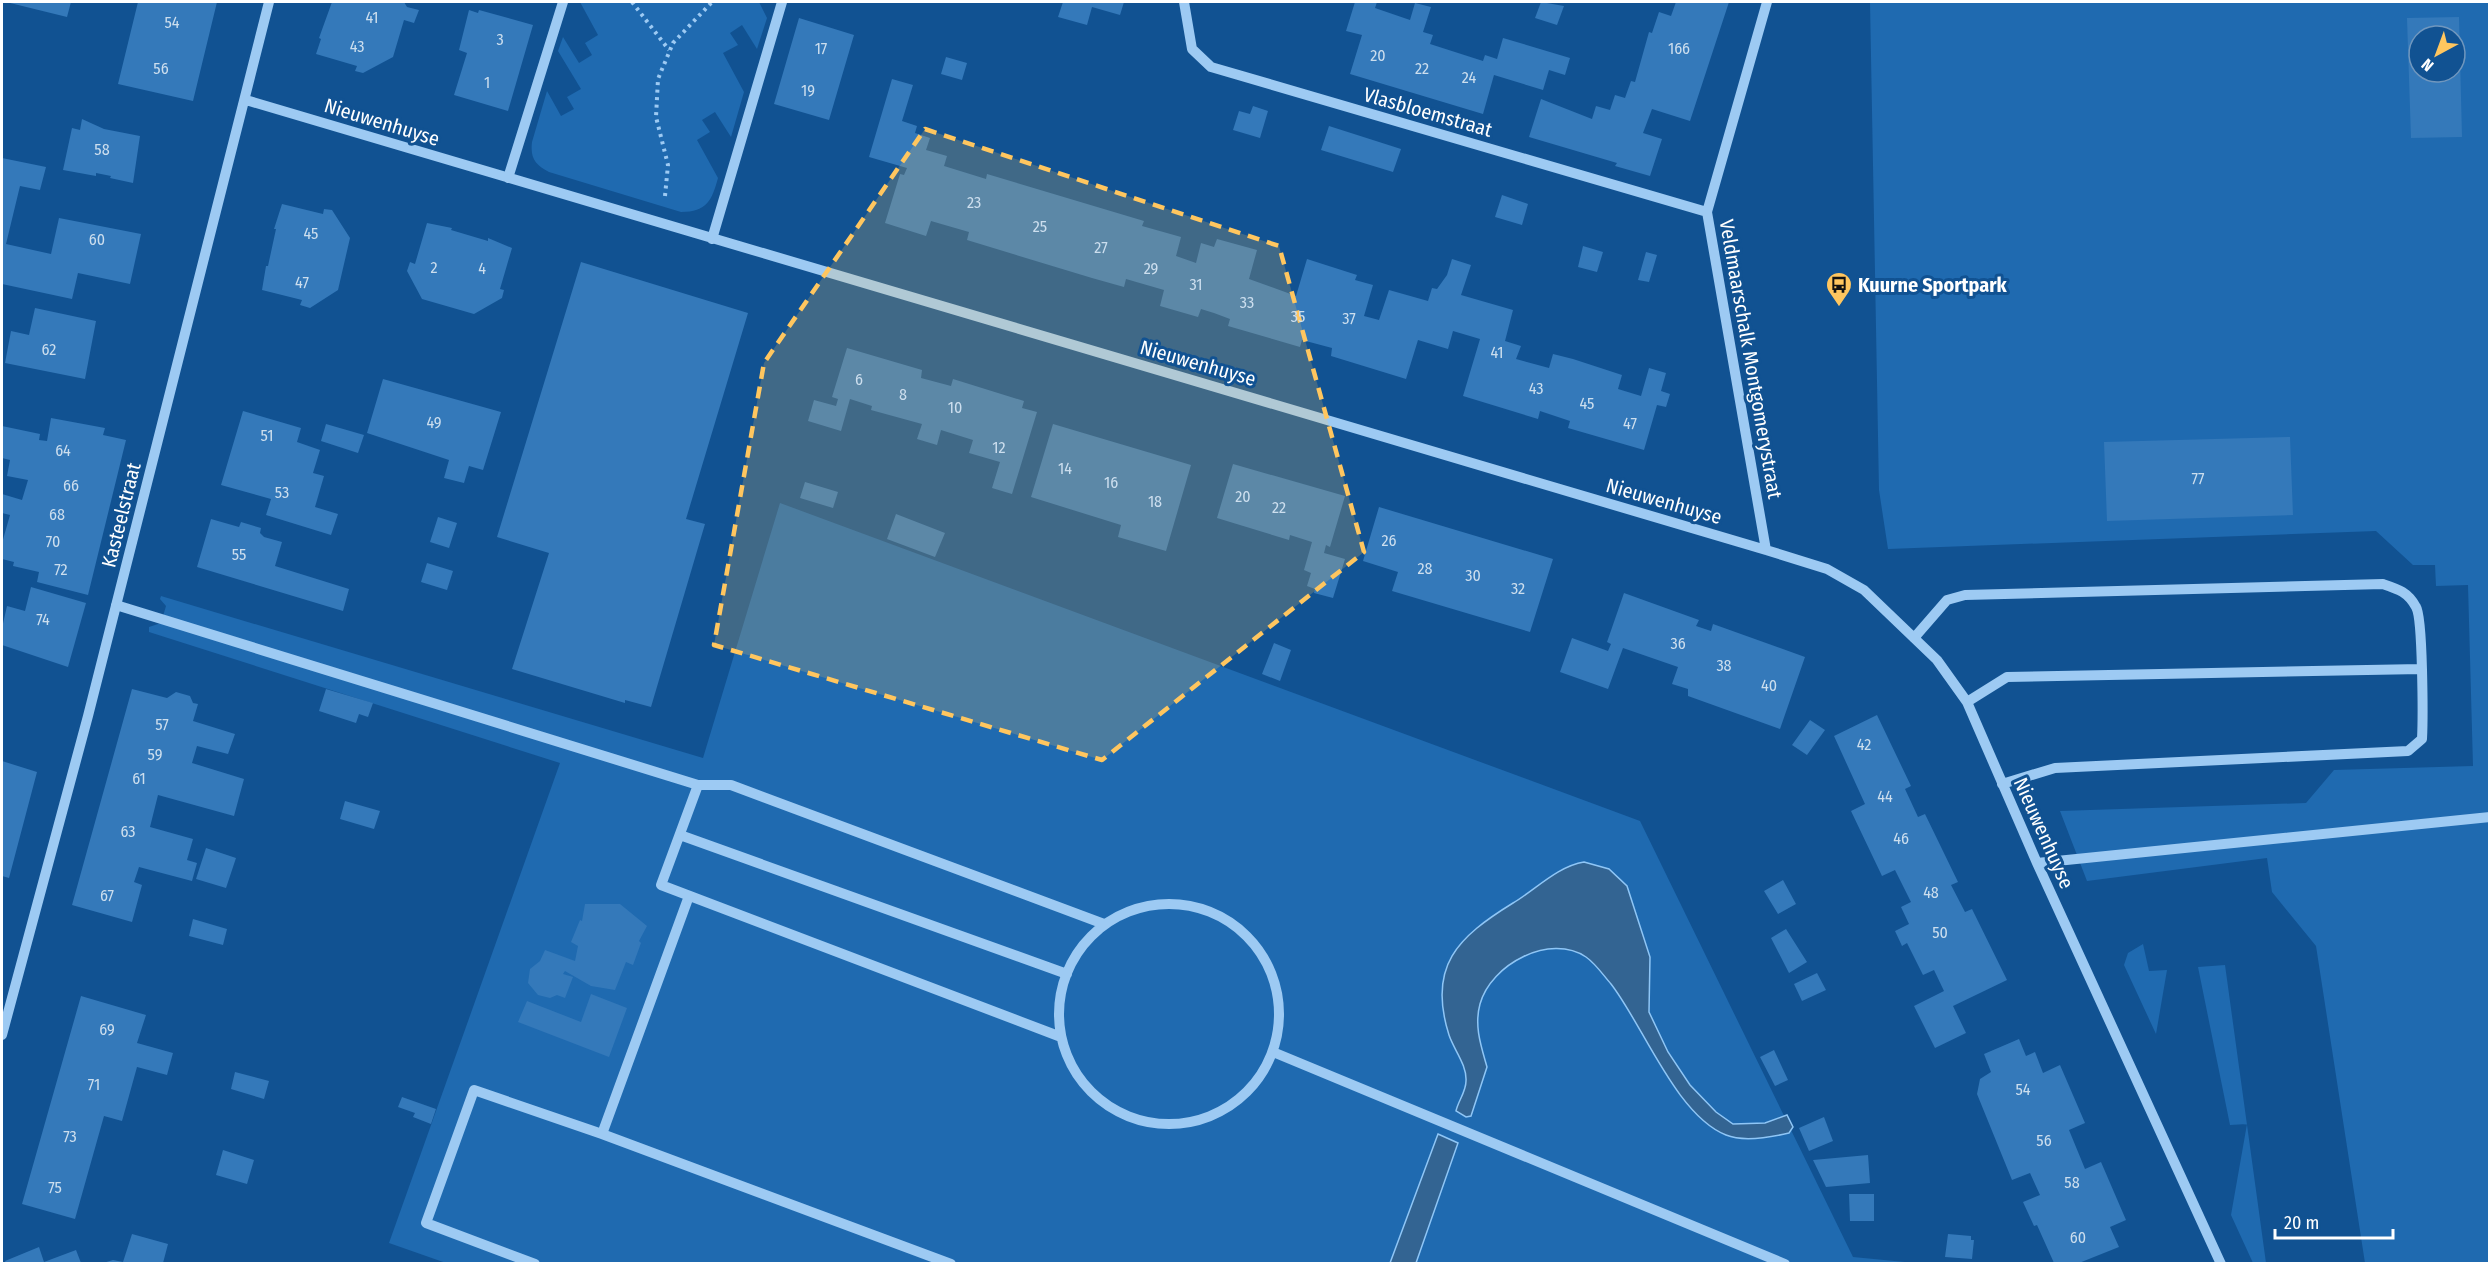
<svg xmlns="http://www.w3.org/2000/svg" width="2491" height="1265" viewBox="0 0 2491 1265" font-family="'Fira Sans Condensed',sans-serif">
  <style>
    .green { fill: #1f6ab0; fill-rule: evenodd }
    .water { fill: #336492; stroke: #8fc6f6; stroke-width: 1.5 }
    .building { fill: #3479ba; fill-rule: evenodd }
    .lines { fill: none; stroke-linecap: round; stroke-linejoin: round }
    .path { stroke: #9dcaf3; stroke-width: 4; stroke-dasharray: 3 4.5; stroke-linecap: butt }
    .minor { stroke: #9dcaf3; stroke-width: 10 }
    .marked { fill: #ffc65f; fill-opacity: 0.2; stroke: #ffc65f; stroke-width: 4.5; stroke-dasharray: 12 8; stroke-linejoin: round }
    .labels { text-anchor: middle; stroke-width: 6; stroke-linejoin: round; paint-order: stroke }
    .number-label { font-size: 16px; fill: #ccdeee }
    .street-label { font-size: 20px; fill: #fff; stroke: #115292 }
    .poi-label { font-size: 20px; font-weight: bold; fill: #fff; stroke: #115292; text-anchor: start }
  </style>
  <rect width="100%" height="100%" fill="#115292"/>
  <path class="green" d="M580 2H759L767 18 757 49 742 25 730 33 738 45 723 53 744 92 731 137 715 112 702 120 710 132 697 140 718 178C712 200 707 212 681 212L549 172C536 165 530 159 532 142L547 91 561 116 574 109 567 97 581 89 558 51 563 37 579 63 592 55 585 43 598 35Z
    M1870 2H2489V1263H2365L2316 946 2272 892 2267 858 2087 881 2060 811 2306 803 2334 770 2473 766 2468 585 2436 586 2435 565H2413L2376 531 1888 549 1879 490ZM2419 36H2455V72H2419Z
    M780 503 1640 821 1853 1257 1915 1263H446L389 1243 560 763 149 632V627L161 623 166 606 160 599 161 596 703 758Z
    M2143 944 2149 971 2167 970 2156 1034 2124 965 2128 953Z
    M2225 965 2266 1263H2253L2231 1215 2247 1124 2230 1125 2198 967Z"/>
  <path class="water" d="M1584 862 1609 869 1627 886 1650 957 1649 1012 1668 1052 1690 1085 1716 1112 1733 1124 1765 1123 1787 1115 1793 1127 1789 1133C1772 1137 1743 1142 1726 1135 1676 1115 1643 1025 1611 984 1603 975 1596 964 1586 957 1550 933 1491 964 1480 1004 1474 1026 1481 1046 1487 1067L1471 1116 1466 1117 1456 1111C1458 1101 1466 1092 1466 1081 1467 1065 1454 1050 1449 1035 1427 966 1458 937 1513 903 1535 890 1558 866 1584 862Z
    M1438 1134 1458 1143 1416 1263H1390Z"/>
  <path class="building" d="M6 2H71L67 17Z
    M138 2H217L193 101 118 84Z
    M332 2H404L407 7 419 10 414 23 404 20 393 57 363 73 355 71 357 66 316 54 321 39 319 38Z
    M1063 2H1124L1120 15 1092 7 1087 25 1058 17Z
    M1355 2H1377L1375 8 1410 20 1415 3 1431 7 1423 32 1433 35 1430 44 1483 61 1485 55 1497 59 1503 38 1570 58 1565 75 1549 70 1543 90 1494 75 1483 114 1350 74 1362 35 1346 31Z
    M1541 2 1564 6 1557 25 1535 18Z
    M1676 2H1729L1690 121 1652 109 1643 133 1662 139 1650 176 1615 166 1617 163 1529 137 1541 99 1592 119 1596 106 1610 110 1615 95 1625 98 1631 81 1635 82 1649 32 1652 33 1659 12 1671 16Z
    M469 10 478 13 479 10 533 25 508 111 454 95 467 53 459 50Z
    M2459 17 2462 137 2411 138 2407 18ZM2419 36H2455V72H2419Z
    M799 18 854 35 829 120 774 104Z
    M946 57 967 63 962 80 941 74Z
    M892 79 913 85 902 121 917 126 915 133 930 138 926 150 947 156 944 166 986 179 987 174 1144 221 1142 226 1181 237 1176 256 1196 263 1201 243 1214 247 1217 239 1257 250 1249 279 1296 296 1307 259 1357 275 1355 280 1373 285 1364 316 1379 320 1389 290 1428 301 1432 288 1437 289 1447 275 1452 259 1471 265 1461 295 1513 310 1505 341 1521 346 1516 359 1549 368 1553 354 1573 359 1622 375 1618 389 1641 396 1649 368 1666 373 1661 391 1670 394 1666 407 1657 405 1644 450 1568 428 1570 421 1540 411 1538 419 1463 396 1480 339 1453 331 1448 349 1418 340 1406 379 1331 356 1332 348 1302 340 1300 347 1228 326 1230 319 1214 313 1201 309 1198 317 1160 306 1164 290 1126 279 1124 287 1092 278 967 240 969 232 931 221 926 236 885 223 900 174 904 175 907 168 869 157Z
    M1253 106 1268 111 1260 138 1233 130 1239 111 1250 114Z
    M82 119 104 129 140 136 133 183 110 178 111 176 96 173V176L63 170 72 128 80 130Z
    M1329 126 1401 149 1393 172 1321 150Z
    M2 158 46 167 40 190 20 186 6 244 51 254 59 218 141 234 130 284 78 273 72 299 2 284Z
    M1502 195 1528 204 1522 225 1495 217Z
    M282 204 323 214 324 209 332 210 350 238 338 290 310 308 300 305 302 300 262 290 266 266H268L276 229H274Z
    M427 223 452 228 451 230 488 241V238L512 248 500 289 504 290 502 298 474 314 422 299 407 271 410 262 415 264Z
    M1583 246 1603 252 1597 272 1578 267Z
    M1646 252 1657 255 1649 282 1638 280Z
    M581 262 748 313 686 519 705 524 651 707 625 700V703L512 669 549 553 497 537Z
    M35 308 96 321 85 379 5 363 11 331 29 335Z
    M847 348 922 370 921 378 951 386 953 379 1024 401 1022 408 1037 412 1012 494 992 488 1000 462 969 453 973 440 941 430 937 445 917 439 922 424 871 410 872 406 850 399 841 431 808 421 814 400 836 406 838 399 832 397Z
    M383 379 501 412 483 470 469 466 464 483 444 478 449 460 367 433Z
    M243 411 301 428 297 442 320 450 313 473 324 476 315 507 338 514 331 535 266 515 271 499 221 485Z
    M51 418 105 428 103 435 126 440 88 595 37 582 39 572 13 566 14 562 2 559V543L10 515 2 513V494L22 500 28 480 7 476 10 460 2 458V426L40 434 39 440 47 441Z
    M326 424 364 435 358 453 321 441Z
    M1053 424 1191 465 1166 551 1118 537 1121 525 1031 497Z
    M2290 437 2293 515 2107 521 2104 442Z
    M1233 464 1345 496 1330 547 1326 545 1324 553 1345 559 1333 598 1314 593 1315 589 1307 586 1311 573 1304 570 1312 542 1290 535 1289 540 1217 518Z
    M805 482 838 492 833 508 800 498Z
    M1379 507 1553 559 1530 632 1392 591 1398 572 1363 561Z
    M896 514 945 533 935 557 887 539Z
    M438 517 457 523 449 548 430 542Z
    M211 519 239 527 241 522 261 528 260 533 264 537 282 542 275 566 349 589 343 611 197 567Z
    M427 563 453 571 447 590 421 582Z
    M31 587 86 603 68 667 2 645V628L7 606 25 611Z
    M1624 593 1699 620 1696 626 1711 631 1713 624 1805 657 1780 729 1688 696V689L1672 684 1678 667 1623 648 1608 689 1560 672 1572 638 1608 651 1611 644 1607 642Z
    M1274 643 1291 650 1280 681 1262 674Z
    M132 689 167 698 176 692 190 696 193 703 198 704 193 721 235 734 228 754 197 746 192 763 244 779 234 816 158 795 150 827 193 839 187 860 197 863 192 881 139 867 134 882 142 885 132 922 72 905Z
    M326 689 373 703 368 717 359 714 356 723 319 711Z
    M1877 715 1911 786 1905 789 1918 817 1925 814 1958 882 1951 885 1965 912 1972 909 2007 980 1953 1006 1966 1033 1935 1048 1914 1006 1944 991 1934 970 1923 975 1907 943 1902 946 1895 931 1909 924 1901 907 1911 902 1895 870 1882 876 1851 811 1865 804 1834 736Z
    M1810 720 1825 730 1807 755 1792 745Z
    M2 761 37 772 9 878 2 876Z
    M345 801 380 811 374 829 340 819Z
    M206 848 236 858 226 888 196 879Z
    M1783 880 1796 904 1778 914 1764 891Z
    M585 904H620L647 926 639 941 641 943 633 965 626 962 615 990 591 986 565 971 563 974 573 977 565 998 557 995 550 998 538 995 528 983 530 969 540 961 545 950 575 961 578 946 571 942 580 920 582 921Z
    M193 919 227 929 223 945 189 936Z
    M1786 929 1807 962 1789 973 1771 938Z
    M1817 973 1826 990 1802 1001 1794 984Z
    M591 994 627 1008 609 1057 518 1022 527 1001 581 1022Z
    M81 996 146 1015 137 1043 173 1053 167 1075 137 1067 122 1121 104 1116 75 1219 22 1204Z
    M2019 1039 2026 1056 2035 1052 2043 1073 2060 1065 2085 1123 2069 1130 2085 1169 2101 1162 2126 1220 2110 1227 2119 1247 2079 1263H2054L2037 1225 2034 1226 2023 1202 2040 1195 2030 1173 2012 1180 1977 1094 1980 1079 1991 1072 1984 1054Z
    M1774 1050 1788 1080 1775 1086 1760 1057Z
    M235 1072 269 1081 264 1099 231 1089Z
    M402 1097 436 1109 431 1124 413 1117 415 1113 398 1107Z
    M1824 1117 1833 1141 1809 1151 1799 1128Z
    M223 1150 254 1160 247 1184 216 1175Z
    M1868 1155 1870 1183 1826 1187 1813 1160Z
    M1849 1194H1874V1221H1850Z
    M132 1234 168 1244 163 1263H103L113 1260 123 1262Z
    M1948 1234 1971 1236V1240H1974L1972 1259 1945 1257Z
    M39 1247 44 1262 76 1250 81 1263H6L5 1261Z"/>
  <g class="lines">
    <path class="path" d="M632 2 669 50
      M665 196 668 165 656 117 658 79 673 43 712 2"/>
    <path class="minor" d="M1184 2 1192 49 1211 67 1707 212
      M246 100 1766 550 1827 569 1864 590 1937 660 1967 702 2037 863 2221 1264
      M508 178 563 2
      M712 239 782 2
      M1766 550 1707 212 1767 2
      M116 605 698 785H731L1104 924
      M1914 638 1947 600 1965 595 2383 584C2398 589 2408 592 2416 607 2423 618 2423 720 2422 739L2408 751 2055 768 2002 784
      M1967 702 2007 677 2421 669
      M698 785 661 885 1061 1037
      M680 835 1067 974
      M2037 863 2490 817
      M1059 1014a110 110 0 1 1 220 0a110 110 0 1 1-220 0Z
      M2 1035 88 716 269 2
      M1273 1052 1785 1264
      M602 1134 689 896
      M535 1264 426 1223 474 1090 602 1134 951 1264"/>
  </g>
  <path class="marked" d="M925 129 1279 246 1364 552 1102 760 714 645 764 363Z"/>
  <defs>
    <symbol id="bus-pin" viewBox="-11 -11 22 30"><path d="M0 17L-7.5 6A9.5 9.5 0 1 1 7.5 6Z" fill="#ffc65f" stroke="#115292"/><path d="M-5-6H5V4H4V6H2V4H-2V6H-4V4H-5ZM-3.5-4V0h7V-4ZM-3.5 1.2v1.5H-2V1.2ZM2 1.2v1.5H3.5V1.2Z" fill="#111"/></symbol>
  </defs>
  <g fill-rule="evenodd">
    <use href="#bus-pin" x="1824" y="270" width="30" height="40"/>
  </g>
  <g class="labels">
    <g class="number-label">
      <text x="372" y="23">41</text>
      <text x="172" y="28">54</text>
      <text x="500" y="45">3</text>
      <text x="357" y="52">43</text>
      <text x="821" y="54">17</text>
      <text x="1679" y="54">166</text>
      <text x="1378" y="61">20</text>
      <text x="161" y="74">56</text>
      <text x="1422" y="74">22</text>
      <text x="1469" y="83">24</text>
      <text x="487" y="88">1</text>
      <text x="808" y="96">19</text>
      <text x="102" y="155">58</text>
      <text x="974" y="208">23</text>
      <text x="1040" y="232">25</text>
      <text x="311" y="239">45</text>
      <text x="97" y="245">60</text>
      <text x="1101" y="253">27</text>
      <text x="434" y="273">2</text>
      <text x="482" y="274">4</text>
      <text x="1151" y="274">29</text>
      <text x="302" y="288">47</text>
      <text x="1196" y="290">31</text>
      <text x="1247" y="308">33</text>
      <text x="1298" y="322">35</text>
      <text x="1349" y="324">37</text>
      <text x="49" y="355">62</text>
      <text x="1497" y="358">41</text>
      <text x="859" y="385">6</text>
      <text x="1536" y="394">43</text>
      <text x="903" y="400">8</text>
      <text x="1587" y="409">45</text>
      <text x="955" y="413">10</text>
      <text x="434" y="428">49</text>
      <text x="1630" y="429">47</text>
      <text x="267" y="441">51</text>
      <text x="999" y="453">12</text>
      <text x="63" y="456">64</text>
      <text x="1065" y="474">14</text>
      <text x="2198" y="484">77</text>
      <text x="1111" y="488">16</text>
      <text x="71" y="491">66</text>
      <text x="282" y="498">53</text>
      <text x="1243" y="502">20</text>
      <text x="1155" y="507">18</text>
      <text x="1279" y="513">22</text>
      <text x="57" y="520">68</text>
      <text x="1389" y="546">26</text>
      <text x="53" y="547">70</text>
      <text x="239" y="560">55</text>
      <text x="1425" y="574">28</text>
      <text x="61" y="575">72</text>
      <text x="1473" y="581">30</text>
      <text x="1518" y="594">32</text>
      <text x="43" y="625">74</text>
      <text x="1678" y="649">36</text>
      <text x="1724" y="671">38</text>
      <text x="1769" y="691">40</text>
      <text x="162" y="730">57</text>
      <text x="1864" y="750">42</text>
      <text x="155" y="760">59</text>
      <text x="139" y="784">61</text>
      <text x="1885" y="802">44</text>
      <text x="128" y="837">63</text>
      <text x="1901" y="844">46</text>
      <text x="1931" y="898">48</text>
      <text x="107" y="901">67</text>
      <text x="1940" y="938">50</text>
      <text x="107" y="1035">69</text>
      <text x="94" y="1090">71</text>
      <text x="2023" y="1095">54</text>
      <text x="70" y="1142">73</text>
      <text x="2044" y="1146">56</text>
      <text x="2072" y="1188">58</text>
      <text x="55" y="1193">75</text>
      <text x="2078" y="1243">60</text>
    </g>
    <g class="street-label">
      <text transform="translate(1428 112) rotate(16)" y="7">Vlasbloemstraat</text>
      <text transform="translate(382 122) rotate(17)" y="7">Nieuwenhuyse</text>
      <text transform="translate(1751 359) rotate(80)" y="7">Veldmaarschalk Montgomerystraat</text>
      <text transform="translate(1198 363) rotate(16)" y="7">Nieuwenhuyse</text>
      <text transform="translate(1664 501) rotate(16)" y="7">Nieuwenhuyse</text>
      <text transform="translate(121 515) rotate(-76)" y="7">Kasteelstraat</text>
      <text transform="translate(2044 833) rotate(66)" y="7">Nieuwenhuyse</text>
    </g>
    <g class="poi-label">
      <text x="1858" y="292">Kuurne Sportpark</text>
    </g>
  </g>
  <rect width="2491" height="1265" fill="none" stroke="#ffffff" stroke-width="6"/>
  <g transform="translate(2437 54) rotate(221)"><circle r="28" fill="#115292" stroke="#7097be" stroke-width="1.5"/>
  <path d="M0-4.5L10 22L0 15L-10 22Z" fill="#ffc65f"/>
  <text y="-9" font-size="16" font-weight="bold" text-anchor="middle" fill="#ffffff">N</text>
  </g>
  <path d="M2275 1229v9h118v-9" fill="none" stroke="#ffffff" stroke-width="3"/>
  <text x="2284" y="1229" font-size="18" fill="#ffffff" stroke="#115292" stroke-width="4.5" paint-order="stroke">20 m</text>
</svg>
